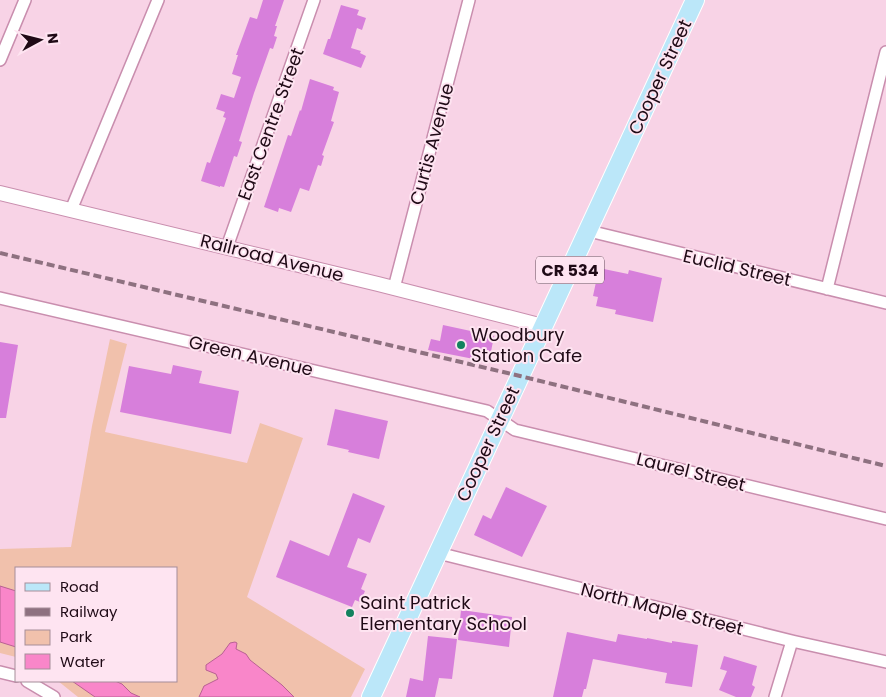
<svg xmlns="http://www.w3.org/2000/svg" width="886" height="697" viewBox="0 0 886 697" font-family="Poppins,sans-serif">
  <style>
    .green { fill: #f1c1ac }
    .water { fill: #f986c9; stroke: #b86193 }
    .building { fill: #d77fdb }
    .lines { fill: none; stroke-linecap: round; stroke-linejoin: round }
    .minor-casing { stroke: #c98eae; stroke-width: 14 }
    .tertiary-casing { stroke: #c98eae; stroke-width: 16 }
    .primary-casing { stroke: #fff; stroke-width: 20 }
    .minor { stroke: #fff; stroke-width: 11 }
    .tertiary { stroke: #fff; stroke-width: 14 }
    .primary { stroke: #bbe7f9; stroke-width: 18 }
    .rail { stroke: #8e7180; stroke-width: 4; stroke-dasharray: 8 4; stroke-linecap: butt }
    .poi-dot { fill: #14825f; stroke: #fee4f1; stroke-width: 2 }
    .labels { text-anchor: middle; stroke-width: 4; stroke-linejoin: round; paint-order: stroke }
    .shield { fill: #fee4f1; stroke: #624b58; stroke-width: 1 }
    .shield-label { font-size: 16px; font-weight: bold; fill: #1f0a16 }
    .street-label { font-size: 18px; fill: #1f0a16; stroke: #fee4f1 }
    .poi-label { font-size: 18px; fill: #1f0a16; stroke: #fee4f1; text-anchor: start }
  </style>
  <rect width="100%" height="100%" fill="#f8d3e6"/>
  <path class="green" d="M110 339 127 344 105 432 247 463 260 423 303 438 247 597 365 669 351 697H78L58 681H176V568H16V657L0 653V549L71 547 92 426Z"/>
  <path class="water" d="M0 586 16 591V647L0 642Z
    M235 642 237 643 236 649 246 654 250 660 282 685 294 697H199L204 686 218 679 216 674 206 670V665L222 654 230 643Z
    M72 681H115L122 684 131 693 140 697H95Z"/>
  <path class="building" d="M263 0H284L275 26H277L274 36 277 37 273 49 270 48 254 93 239 141 242 142 237 157 234 156 224 187 220 186V187L201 181 207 162 210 163 226 118 223 117 225 112 216 109 221 94 234 98 241 77 232 74 238 55H236L250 17 257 19Z
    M341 5 359 10 357 15 366 18 362 30 357 28 351 48 361 51 360 53 366 56 361 68 323 54 328 39H330Z
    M310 79 334 87 333 90 339 92 331 121 334 122 322 155 324 156 321 166 318 165 309 191 300 188 291 212 279 208 278 212 264 207 288 135 291 136 300 110 301 111Z
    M599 268 628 274 629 270 662 278 653 322 615 314 616 310 596 306 598 297 593 296Z
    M443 325 494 336 489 362 428 350 431 339 440 341Z
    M0 342 18 345 6 418H0Z
    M173 365 202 371 199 383 239 391 231 434 120 412 129 366 171 374Z
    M335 409 388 421 379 459 348 452 349 450 327 445Z
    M506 487 547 506 522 557 474 535 483 515 491 519Z
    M353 493 385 506 370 543 358 538 347 567 367 574 361 589 365 591 360 602 355 600 352 607 276 577 290 540 329 556Z
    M461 610 512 617 509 647 458 640Z
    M567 632 616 642 618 634 647 639V638L672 643V641L698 645 692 687 665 683 667 673 593 659 586 689H584L582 697H553Z
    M428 636 457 639 452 679 439 678 435 697H406L410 678 423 681Z
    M724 656 757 666 752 685 755 687 751 697H736L719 690 727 671 720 669Z"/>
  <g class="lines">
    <defs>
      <path id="minor" d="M0 60 25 0
        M71 210 158 0
        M589 231 886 303
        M227 247 314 0
        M394 288 469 0
        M827 289 886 52
        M0 298 487 411 515 430 886 519
        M438 553 792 641 886 662
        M0 672 16 676
        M27 681 54 697
        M775 697 792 641"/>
      <path id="tertiary" d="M0 193 378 284 543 326"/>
      <path id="primary" d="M371 697 695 0"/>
    </defs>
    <use href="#minor" class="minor-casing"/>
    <use href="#tertiary" class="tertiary-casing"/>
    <use href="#primary" class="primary-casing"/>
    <use href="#minor" class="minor"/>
    <use href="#tertiary" class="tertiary"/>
    <use href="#primary" class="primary"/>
    <path class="rail" d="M0 253 520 376 886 466"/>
  </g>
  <g class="poi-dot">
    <circle cx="461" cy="345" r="5"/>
    <circle cx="350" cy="613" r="5"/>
  </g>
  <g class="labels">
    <rect class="shield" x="536" y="256.5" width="68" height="27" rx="4"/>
    <g class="shield-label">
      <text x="570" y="276">CR 534</text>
    </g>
    <g class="street-label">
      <text transform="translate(660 77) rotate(-65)" y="6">Cooper Street</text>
      <text transform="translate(271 124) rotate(-70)" y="6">East Centre Street</text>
      <text transform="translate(432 144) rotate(-75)" y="6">Curtis Avenue</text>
      <text transform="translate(272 258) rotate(14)" y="6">Railroad Avenue</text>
      <text transform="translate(737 268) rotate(13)" y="6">Euclid Street</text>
      <text transform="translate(251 356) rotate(13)" y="6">Green Avenue</text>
      <text transform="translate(488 444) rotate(-65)" y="6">Cooper Street</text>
      <text transform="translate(691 472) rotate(14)" y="6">Laurel Street</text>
      <text transform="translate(662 609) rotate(14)" y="6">North Maple Street</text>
    </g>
    <g class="poi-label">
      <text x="471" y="341">Woodbury<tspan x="471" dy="21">Station Cafe</tspan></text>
      <text x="360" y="609">Saint Patrick<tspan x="360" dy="21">Elementary School</tspan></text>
    </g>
  </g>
  <rect x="15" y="567" width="162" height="115" fill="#fee4f1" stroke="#a58d99"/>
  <rect x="25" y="583" width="25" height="8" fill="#bbe7f9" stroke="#a58d99"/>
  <text x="60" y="592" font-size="15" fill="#1f0a16">Road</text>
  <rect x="25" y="608" width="25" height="8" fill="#8e7180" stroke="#a58d99"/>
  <text x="60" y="617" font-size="15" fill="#1f0a16">Railway</text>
  <rect x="25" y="630" width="25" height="15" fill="#f1c1ac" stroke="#a58d99"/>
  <text x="60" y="642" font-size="15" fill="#1f0a16">Park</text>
  <rect x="25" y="654" width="25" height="15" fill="#f986c9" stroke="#a58d99"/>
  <text x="60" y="667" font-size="15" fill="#1f0a16">Water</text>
  <g transform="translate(40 40) rotate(83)" stroke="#fee4f1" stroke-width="4" paint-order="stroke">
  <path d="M0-4L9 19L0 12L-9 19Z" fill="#1f0a16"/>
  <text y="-8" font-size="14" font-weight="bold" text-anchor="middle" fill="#1f0a16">N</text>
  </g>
</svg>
